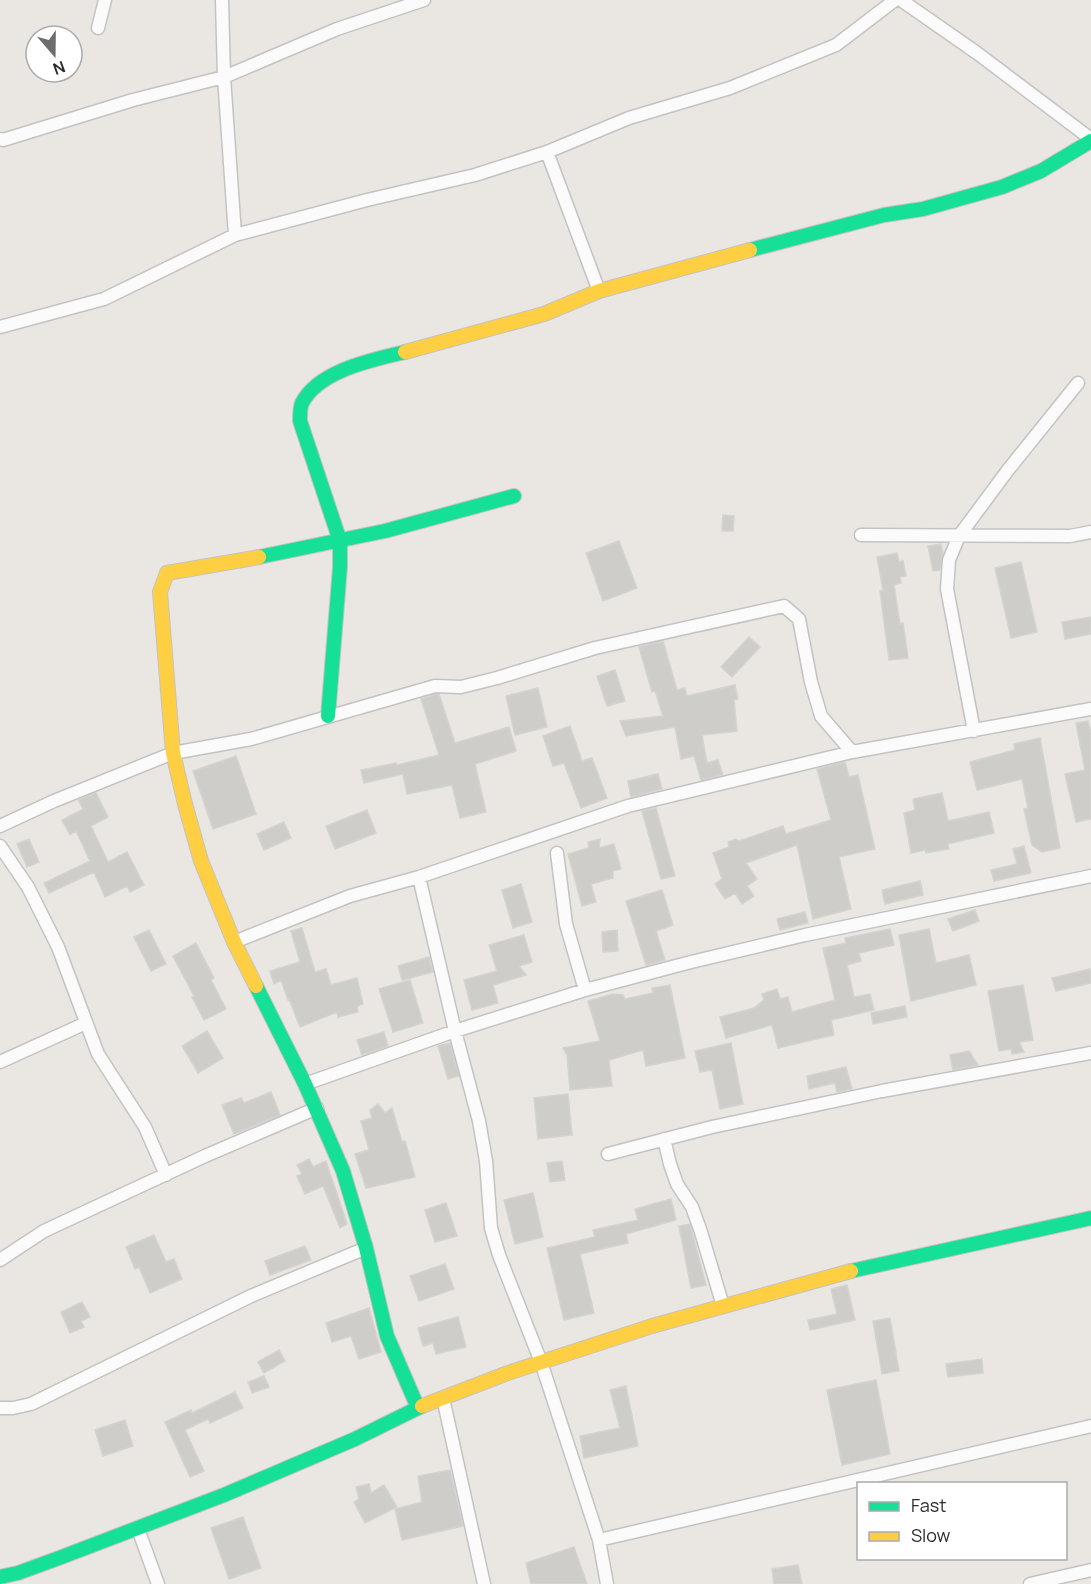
<svg xmlns="http://www.w3.org/2000/svg" width="1091" height="1584" viewBox="0 0 1091 1584" font-family="Manrope,sans-serif">
  <style>
    .building { fill: #cfcdca; stroke: #d5d3cf; stroke-width: 1.5 }
    .lines { fill: none; stroke-linecap: round; stroke-linejoin: round }
    .street-casing { stroke: #c4c3c2; stroke-width: 15 }
    .fast-casing { stroke: #c4c3c2; stroke-width: 16 }
    .slow-casing { stroke: #c4c3c2; stroke-width: 16 }
    .street { stroke: #fcfbfb; stroke-width: 12 }
    .fast { stroke: #16e098; stroke-width: 14 }
    .slow { stroke: #ffcf43; stroke-width: 14 }
  </style>
  <rect width="100%" height="100%" fill="#eae7e3"/>
  <path class="building" d="M723 515 734 516 733 531H722Z
    M619 541 637 588 603 601 586 553Z
    M941 544 943 553 940 570 933 571 928 546Z
    M897 553 899 562 903 561 906 576 900 577 901 583 894 585 900 624 903 623 908 658 889 660 880 591 883 590 877 557Z
    M1021 562 1037 632 1011 638 995 568Z
    M1091 617V634L1065 639 1062 622Z
    M749 637 760 647 732 677 721 667Z
    M663 641 677 690 685 688 687 696 735 685 738 699 734 700 737 731 702 735 707 763 718 760 723 775 701 780 694 756 681 759 675 727 626 736 620 721 663 716 655 691 652 692 639 647Z
    M615 670 625 701 607 706 597 676Z
    M538 688 547 727 515 735 506 696Z
    M436 694H439L455 743 509 727 516 751 475 764 486 812 460 818 452 785 407 794 403 774 364 783 361 770 396 763 397 765 439 755 421 699Z
    M1088 721 1091 733V819L1076 822 1065 774 1085 770 1076 723Z
    M570 726 582 761 592 758 607 798 581 808 564 763 553 766 543 736Z
    M1040 738 1060 848 1042 852 1032 845 1024 809 1028 808 1022 779 977 790 970 762 1015 750 1014 744Z
    M236 756 256 814 213 829 193 771Z
    M845 762 849 777 858 775 875 849 839 857 851 909 813 919 797 845 746 863 757 879 747 886 754 896 742 904 735 893 725 899 715 884 722 879 713 853 729 847 728 842 736 839 739 841 783 826 786 834 831 820 817 769Z
    M658 774 662 789 631 797 628 781Z
    M96 793 108 817 91 826 108 862 127 852 144 885 130 892 127 886 105 897 94 872 49 893 44 883 90 861 76 831 70 835 62 820 83 809 78 800Z
    M942 793 948 821 989 812 994 833 948 844 949 849 926 853 925 850 911 853 904 813 915 810 913 799Z
    M656 808 675 876 661 879 642 811Z
    M367 810 376 833 335 849 326 826Z
    M284 822 291 838 264 850 257 834Z
    M29 839 39 862 27 867 17 844Z
    M600 839 599 848 614 844 621 869 613 871V878L591 884 596 902 582 906 568 854 589 848 588 842Z
    M1024 846 1031 873 994 881 991 870 1017 864 1013 849Z
    M920 881 923 895 885 904 882 890Z
    M521 884 532 922 513 928 502 890Z
    M662 890 673 925 656 931 665 960 646 965 626 901Z
    M975 910 979 921 953 931 948 919Z
    M805 912 808 923 780 930 777 919Z
    M302 928 315 972 326 969 331 985 357 978 363 1004 357 1006 358 1012 338 1017 337 1012 300 1027 289 999 288 1000 281 980 274 984 270 971 300 962 291 931Z
    M890 929 894 945 859 953 861 961 847 965 854 997 870 994 874 1010 831 1020 834 1035 778 1048 772 1025 726 1038 720 1017 754 1008 764 1000 762 994 777 989 780 999 788 997 792 1012 835 1000 823 948 846 943 845 938Z
    M929 929 936 963 969 955 976 985 911 1001 899 935Z
    M149 930 166 964 151 971 134 937Z
    M617 930 618 951 603 952 602 932Z
    M524 935 532 962 519 966 526 975 493 985 498 1003 472 1010 464 980 497 971 489 945Z
    M196 943 214 978 211 980 226 1009 204 1020 192 997 194 996 173 956Z
    M429 957 433 972 402 980 398 966Z
    M1090 969 1091 983 1056 991 1052 978Z
    M410 980 423 1023 393 1032 379 989Z
    M670 985 685 1058 646 1066 643 1050 609 1060 612 1086 570 1090 567 1055 563 1048 600 1041 588 1001 613 994 623 995 625 999 653 993 652 988Z
    M1023 985 1033 1040 1019 1042 1024 1052 1012 1054 1011 1049 999 1051 988 991Z
    M905 1006 907 1017 873 1024 871 1013Z
    M207 1031 223 1058 198 1073 182 1046Z
    M384 1032 388 1046 362 1055 357 1040Z
    M450 1043 459 1076 448 1079 438 1046Z
    M731 1043 743 1104 720 1109 712 1070 700 1072 695 1051Z
    M969 1051 978 1065 953 1070 950 1055Z
    M846 1067 852 1089 837 1092 835 1083 809 1089 807 1076Z
    M271 1092 280 1115 234 1134 222 1105 241 1098 244 1103Z
    M568 1094 572 1135 538 1139 534 1098Z
    M378 1104 385 1113 392 1108 402 1142 405 1141 415 1177 366 1188 355 1154 369 1150 361 1121 372 1118 370 1110Z
    M309 1159 313 1167 326 1161 347 1224 340 1228 323 1186 305 1194 297 1176 302 1174 297 1165Z
    M562 1161 565 1180 550 1182 547 1163Z
    M533 1193 543 1237 515 1244 504 1200Z
    M671 1199 676 1220 626 1234 628 1243 580 1254 594 1313 564 1320 547 1248 595 1237 593 1230 638 1220 635 1209Z
    M446 1203 457 1236 435 1242 425 1210Z
    M690 1224 706 1285 691 1288 679 1226Z
    M154 1235 166 1262 174 1259 182 1279 150 1293 139 1267 135 1269 126 1247Z
    M305 1246 311 1260 270 1275 265 1261Z
    M445 1264 454 1289 419 1301 410 1276Z
    M847 1285 855 1320 810 1330 808 1320 837 1314 831 1289Z
    M82 1302 90 1317 81 1321 84 1327 70 1333 61 1312Z
    M369 1308 381 1352 359 1359 351 1336 332 1342 326 1323Z
    M458 1317 466 1347 436 1354 433 1343 423 1346 418 1328Z
    M890 1318 899 1371 882 1374 873 1321Z
    M279 1350 285 1361 264 1373 258 1362Z
    M982 1359 983 1373 948 1377 946 1364Z
    M264 1376 269 1387 252 1393 248 1382Z
    M876 1380 890 1454 842 1465 827 1390Z
    M626 1386 638 1446 584 1458 580 1436 620 1428 610 1390Z
    M235 1392 243 1408 210 1423 208 1419 185 1430 204 1471 190 1477 165 1422 191 1410 192 1413Z
    M125 1420 133 1446 103 1456 95 1430Z
    M450 1470 463 1526 402 1540 395 1509 422 1502 418 1476Z
    M369 1484 371 1493 384 1485 397 1507 365 1523 354 1502 359 1499 356 1487Z
    M243 1517 261 1568 229 1579 211 1528Z
    M574 1547 587 1584H531L526 1563Z
    M798 1565 802 1584H774L772 1569Z"/>
  <g class="lines">
    <defs>
      <path id="street" d="M222 0 224 77 235 235 367 200 475 175 547 152 629 118 730 88 836 45 895 0
        M901 0 977 53 1091 139
        M98 28 105 0
        M0 139 3 140 133 100 224 77 337 29 424 0
        M547 152 599 291
        M0 327 104 299 235 235
        M861 535 1070 536 1091 532
        M974 731 947 589 949 560 959 536 1008 470 1078 383
        M0 826 54 801 173 753 251 739 435 686 461 687 497 678 595 648 784 606 799 619 811 682 821 716 852 752
        M0 846 28 887 58 947 98 1054 145 1127 166 1175
        M557 853 566 924 585 990
        M419 877 455 1031 479 1121 486 1161 491 1228 499 1255 541 1362 599 1540 607 1584
        M234 942 350 896 419 877 628 806 852 752 1091 709
        M0 1062 86 1023
        M305 1084 455 1031 585 990 691 962 805 935 1091 876
        M664 1139 670 1164 677 1184 692 1207 701 1232 723 1306
        M608 1154 712 1127 882 1091 1091 1053
        M0 1260 44 1231 205 1156 317 1108
        M443 1398 484 1584
        M0 1408H13L31 1404 251 1296 366 1248
        M138 1529 158 1584
        M599 1540 1091 1426
        M1030 1584 1091 1570"/>
      <path id="fast" d="M750 250 884 215 923 209 1002 187 1041 171 1091 141
        M259 557 385 531 514 496
        M328 716 340 567V541L300 421C300 415 300 407 302 403 319 370 373 360 405 352
        M256 986 305 1084 343 1171 366 1248 387 1336 418 1408
        M851 1271 1091 1218
        M0 1577 18 1573 59 1558 224 1495 355 1439 422 1406"/>
      <path id="slow" d="M405 352 544 314 599 291 750 250
        M256 986 234 942 201 861 185 804 173 753 160 592 167 573 259 557
        M422 1406 508 1373 652 1326 851 1271"/>
    </defs>
    <use href="#street" class="street-casing"/>
    <use href="#fast" class="fast-casing"/>
    <use href="#slow" class="slow-casing"/>
    <use href="#street" class="street"/>
    <use href="#fast" class="fast"/>
    <use href="#slow" class="slow"/>
  </g>
  <rect x="857" y="1482" width="210" height="78" fill="#ffffff" stroke="#ababab" stroke-width="1.5"/>
  <rect x="869" y="1502" width="30" height="9" fill="#16e098" stroke="#ababab" stroke-width="1.5"/>
  <text x="911" y="1512" font-size="18" fill="#2c2c2c">Fast</text>
  <rect x="869" y="1532" width="30" height="9" fill="#ffcf43" stroke="#ababab" stroke-width="1.5"/>
  <text x="911" y="1542" font-size="18" fill="#2c2c2c">Slow</text>
  <g transform="translate(54 54) rotate(160)"><circle r="28" fill="#ffffff" stroke="#ababab" stroke-width="1.5"/>
  <path d="M0-4.5L10 22L0 15L-10 22Z" fill="#6e6d6c"/>
  <text y="-9" font-size="16" font-weight="bold" text-anchor="middle" fill="#2c2c2c">N</text>
  </g>
</svg>
